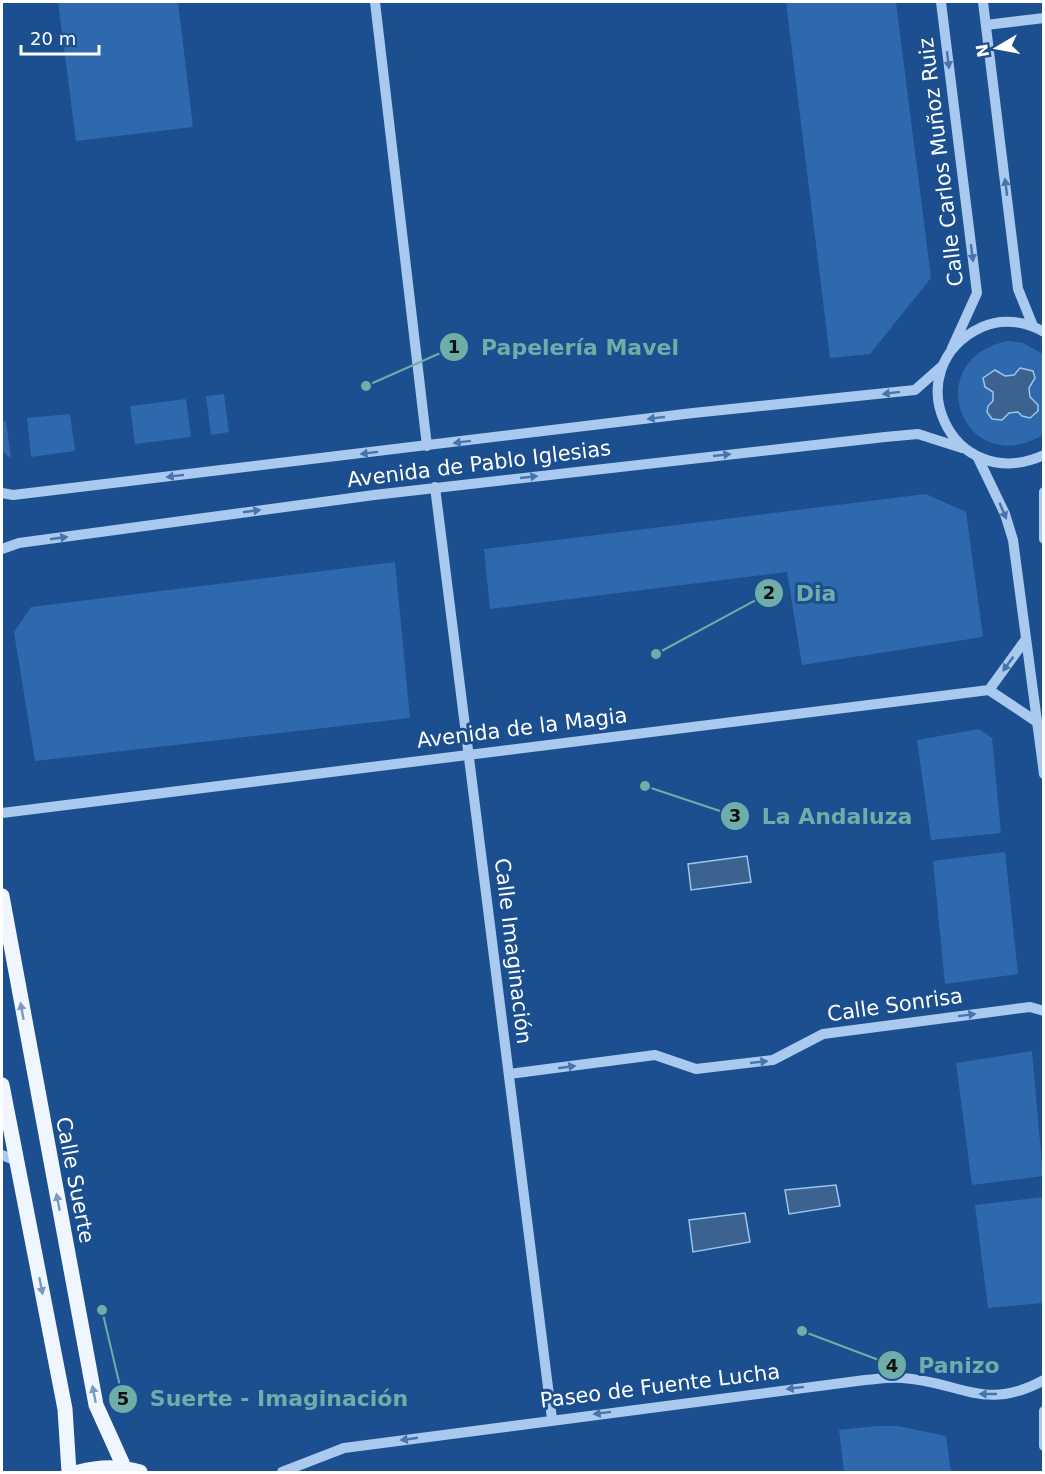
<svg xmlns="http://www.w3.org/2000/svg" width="1045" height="1474" viewBox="0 0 1045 1474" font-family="'DejaVu Sans',sans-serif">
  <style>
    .green { fill: #2e69ad }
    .water { fill: #3c6290; stroke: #9cc4f0; stroke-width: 1.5 }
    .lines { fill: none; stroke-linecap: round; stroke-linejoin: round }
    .minor { stroke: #a9c9ee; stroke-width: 10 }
    .major { stroke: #f0f6ff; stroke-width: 15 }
    .oneway { fill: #4674ac }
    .oneway2 { fill: #7b9ac1 }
    .labels { text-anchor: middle; stroke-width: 6; stroke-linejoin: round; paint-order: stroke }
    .street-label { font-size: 21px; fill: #fff; stroke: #1b4f8f }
    .leader { fill: none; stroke: #6fada8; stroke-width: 2 }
    .callout-dot { fill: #6fada8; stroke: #1b4f8f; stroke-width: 2 }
    .mark-label { font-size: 18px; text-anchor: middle; font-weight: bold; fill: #111 }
    .callout-label { font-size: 22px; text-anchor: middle; font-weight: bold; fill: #6fada8; stroke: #1b4f8f; stroke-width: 6; stroke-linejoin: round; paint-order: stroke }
  </style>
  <rect width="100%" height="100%" fill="#1b4f8f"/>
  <path class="green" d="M58 2H178L193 127 76 141Z
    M786 2H896L931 278 870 354 830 358Z
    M1008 341 1023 343 1043 354V435C962 482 918 359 1008 341Z
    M224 394 229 432 211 435 206 396Z
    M186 399 191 437 135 444 130 406Z
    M70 414 75 451 31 457 27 418Z
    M6 421 11 459 2 451V422Z
    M926 494 966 512 983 637 802 665 787 572 490 609 484 549Z
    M395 562 410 718 35 761 14 632 31 607Z
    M979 729 992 738 1001 833 931 840 917 740Z
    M1005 852 1018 974 945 984 933 861Z
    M1032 1051 1043 1176 972 1185 956 1063Z
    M1043 1197V1303L988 1308 975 1205Z
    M876 1426H898L946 1436 951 1472H844L839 1430Z"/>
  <path class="water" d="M1020 368 1033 371 1035 378 1029 388 1030 397 1038 405V411L1030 418 1022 416 1018 412 1009 413 1002 420 992 419 987 412 988 406 993 401V392L985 387 983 378 995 370 1005 376 1014 375Z
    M747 856 751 882 691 890 688 864Z
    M836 1185 840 1206 789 1214 785 1190Z
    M745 1213 750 1242 693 1252 689 1220Z"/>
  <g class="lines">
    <path class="minor" d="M375 2 427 446
      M941 2 977 293 952 348
      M983 2 1018 289 1033 326
      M986 25 1044 18
      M1044 332C1025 321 1002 318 982 327 893 368 951 497 1044 455
      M978 458 1005 514 1013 540 1044 774
      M435 487 552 1419
      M1044 492V539
      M2 493 13 495 693 413 915 390 941 367
      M2 549 19 543 374 495 885 437 918 434 962 448
      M989 690 1026 639
      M2 813 989 690 1037 722
      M509 1074 655 1055 696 1069 773 1060 823 1034 1030 1007 1044 1011
      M2 1155 17 1161
      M1044 1411V1446
      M282 1472 344 1448 865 1380C877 1379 890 1377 902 1378 959 1381 984 1413 1044 1380"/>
    <path class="major" d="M2 896 96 1405 124 1467
      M2 1085 65 1409 69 1472
      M79 1472C101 1466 119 1466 140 1472"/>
  </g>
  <defs><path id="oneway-solid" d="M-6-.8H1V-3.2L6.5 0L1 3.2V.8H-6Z" transform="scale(1.5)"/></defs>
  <g class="oneway">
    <use href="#oneway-solid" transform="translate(948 60) rotate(83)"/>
    <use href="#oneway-solid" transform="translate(1006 187) rotate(-97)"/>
    <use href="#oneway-solid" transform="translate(972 253) rotate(83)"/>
    <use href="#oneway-solid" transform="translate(891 393) rotate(173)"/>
    <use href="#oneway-solid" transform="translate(656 418) rotate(173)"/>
    <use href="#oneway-solid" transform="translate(462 442) rotate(173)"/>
    <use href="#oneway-solid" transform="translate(369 453) rotate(173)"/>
    <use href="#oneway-solid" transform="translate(722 455) rotate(-6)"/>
    <use href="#oneway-solid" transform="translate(175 476) rotate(173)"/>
    <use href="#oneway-solid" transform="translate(529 477) rotate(-6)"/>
    <use href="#oneway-solid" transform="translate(252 511) rotate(-8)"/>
    <use href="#oneway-solid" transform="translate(1003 511) rotate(67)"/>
    <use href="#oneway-solid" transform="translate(59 538) rotate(-8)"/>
    <use href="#oneway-solid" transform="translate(1008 664) rotate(126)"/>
    <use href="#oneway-solid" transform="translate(967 1015) rotate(-7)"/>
    <use href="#oneway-solid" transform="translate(759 1062) rotate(-6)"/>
    <use href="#oneway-solid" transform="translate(567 1067) rotate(-8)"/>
    <use href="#oneway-solid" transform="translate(795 1388) rotate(173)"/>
    <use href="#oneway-solid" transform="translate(988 1394) rotate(-180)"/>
    <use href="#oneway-solid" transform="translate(602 1413) rotate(173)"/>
    <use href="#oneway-solid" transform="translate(409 1439) rotate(172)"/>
  </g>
  <g class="oneway2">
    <use href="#oneway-solid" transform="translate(22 1011) rotate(-100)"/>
    <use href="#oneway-solid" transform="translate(58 1202) rotate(-101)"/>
    <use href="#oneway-solid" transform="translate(41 1286) rotate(79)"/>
    <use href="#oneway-solid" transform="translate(94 1394) rotate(-101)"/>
  </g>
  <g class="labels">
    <g class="street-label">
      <text transform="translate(941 162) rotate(-97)" y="7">Calle Carlos Muñoz Ruiz</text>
      <text transform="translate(479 464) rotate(-7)" y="7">Avenida de Pablo Iglesias</text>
      <text transform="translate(522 728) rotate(-7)" y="7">Avenida de la Magia</text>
      <text transform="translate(513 951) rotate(83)" y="7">Calle Imaginación</text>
      <text transform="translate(895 1005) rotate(-8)" y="7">Calle Sonrisa</text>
      <text transform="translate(75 1180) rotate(79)" y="7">Calle Suerte</text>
      <text transform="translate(660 1386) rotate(-7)" y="7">Paseo de Fuente Lucha</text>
    </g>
  </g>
  <path class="leader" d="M366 386L454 347M656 654L769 593M645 786L735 816M802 1331L892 1365M102 1310L123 1399"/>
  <g class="callout-dot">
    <circle cx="366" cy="386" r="6"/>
    <circle cx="656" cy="654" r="6"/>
    <circle cx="645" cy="786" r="6"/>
    <circle cx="802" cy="1331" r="6"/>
    <circle cx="102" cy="1310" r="6"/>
    <circle cx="454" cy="347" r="15"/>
    <circle cx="769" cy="593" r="15"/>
    <circle cx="735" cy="816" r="15"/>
    <circle cx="892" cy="1365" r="15"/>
    <circle cx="123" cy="1399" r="15"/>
  </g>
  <g class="mark-label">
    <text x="454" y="353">1</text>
    <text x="769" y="599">2</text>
    <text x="735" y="822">3</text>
    <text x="892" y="1372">4</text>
    <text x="123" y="1405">5</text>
  </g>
  <g class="callout-label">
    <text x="580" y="355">Papelería Mavel</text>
    <text x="816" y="601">Dia</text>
    <text x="837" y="824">La Andaluza</text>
    <text x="959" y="1373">Panizo</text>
    <text x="279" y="1406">Suerte - Imaginación</text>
  </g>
  <rect width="1045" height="1474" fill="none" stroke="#ffffff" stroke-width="6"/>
  <g transform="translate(997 48) rotate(260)" stroke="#1b4f8f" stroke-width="4.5" paint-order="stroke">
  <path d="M0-4.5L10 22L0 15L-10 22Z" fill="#ffffff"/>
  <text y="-9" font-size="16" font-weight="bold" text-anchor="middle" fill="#ffffff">N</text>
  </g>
  <path d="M21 45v9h78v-9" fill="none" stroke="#ffffff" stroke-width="3"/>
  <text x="30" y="45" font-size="18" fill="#ffffff" stroke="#1b4f8f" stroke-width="4.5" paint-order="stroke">20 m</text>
</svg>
